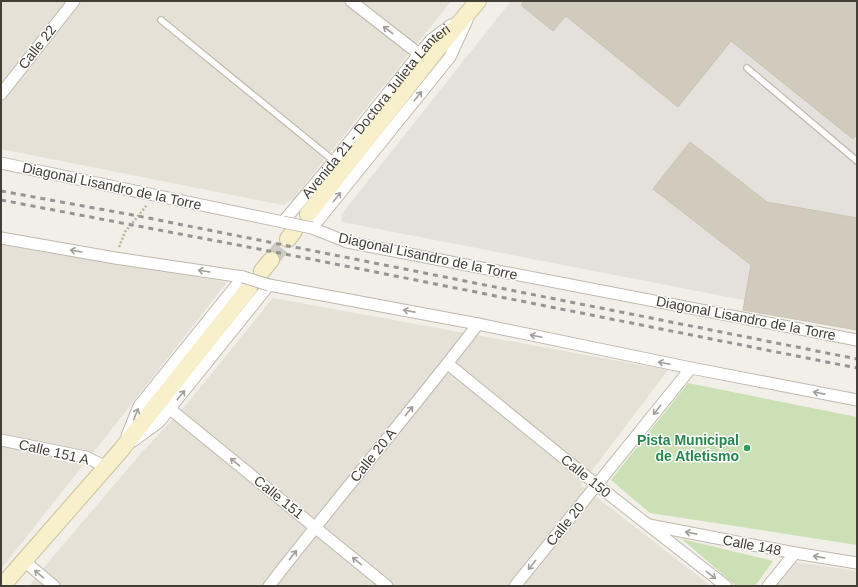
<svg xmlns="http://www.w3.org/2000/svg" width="858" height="587" viewBox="0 0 858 587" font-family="Helvetica,sans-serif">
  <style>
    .residential { fill: #e5e1d6 }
    .industrial { fill: #e4e1dc }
    .green { fill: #cbe1b5 }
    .building { fill: #d1cbbe; stroke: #cbc3b2 }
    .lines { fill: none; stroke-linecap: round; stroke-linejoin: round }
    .secondary-tunnel { stroke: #ceccc4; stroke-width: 16; stroke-dasharray: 16 8; stroke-linecap: butt }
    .service-casing { stroke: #bfb9ae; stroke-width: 8 }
    .minor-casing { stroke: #bfb9ae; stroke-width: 13 }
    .secondary-casing { stroke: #ccc29c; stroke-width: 18 }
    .path { stroke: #bcb29e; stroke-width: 2.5; stroke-dasharray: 2 2; stroke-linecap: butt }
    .service { stroke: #fff; stroke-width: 5.5 }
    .minor { stroke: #fff; stroke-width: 11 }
    .secondary { stroke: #f8efcb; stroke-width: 16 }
    .rail { stroke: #959595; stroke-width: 3; stroke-dasharray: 5 5; stroke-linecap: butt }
    .minor-bridge-casing { stroke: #bfb9ae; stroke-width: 13; stroke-linecap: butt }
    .minor-bridge { stroke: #fff; stroke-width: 11 }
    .oneway { stroke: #a19f9b }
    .leisure-dot { fill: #2e9e5b; stroke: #fff; stroke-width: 1.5 }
    .labels { text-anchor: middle; stroke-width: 3; stroke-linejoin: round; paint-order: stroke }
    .street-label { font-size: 14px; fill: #433f37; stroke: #fff }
    .leisure-label { font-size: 14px; font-weight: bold; fill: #27864d; stroke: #fff; text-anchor: end }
  </style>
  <rect width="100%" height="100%" fill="#f1efe7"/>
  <path class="residential" d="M1 1H451L293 199 283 205 1 149Z
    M1 245 227 282 130 406 1 569Z
    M273 298 668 370 581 485 711 586H29L51 559 143 451 186 405Z
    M795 562 857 571V586H774Z"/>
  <path class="industrial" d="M511 1H857V322L342 222 341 215Z"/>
  <path class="green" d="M688 383 857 417V545L650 513 611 480Z
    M682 539 773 561 755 586H736Z"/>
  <path class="building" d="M524 1H857V134L853 139 731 41 678 107 566 16 553 31 521 5Z
    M690 142 767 202 857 218V330L743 310 751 265 653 189Z"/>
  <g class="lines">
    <path class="secondary-tunnel" d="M271 260 288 239"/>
    <defs>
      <path id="service" d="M161 20 334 161
        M747 68 857 161"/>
      <g id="minor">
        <path d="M351 1 419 54"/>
        <path d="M467 20 450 57 312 228 347 242 857 340"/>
        <path d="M1 94 74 1"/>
        <path id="s1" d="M1 163 283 222 334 161 419 54 431 40 451 25"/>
        <path d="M1 238 115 258 243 277"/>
        <path d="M448 364 597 485 726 586"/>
        <path d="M170 409 387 586"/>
        <path d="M127 436 139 406 243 277"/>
        <path d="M1 440 86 457 106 467"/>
        <path d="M133 441 159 422 269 285 478 324 691 368 857 400"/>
        <path d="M649 525 795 553 857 563"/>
        <path d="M24 561 54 586"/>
        <path d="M269 586C337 498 410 413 478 324"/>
        <path d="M515 586 691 368"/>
        <path d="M768 586 795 553"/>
      </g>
      <path id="secondary" d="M308 214 439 47 478 1
        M288 239 294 231
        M262 271 271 260
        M2 586 121 450 249 288"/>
    </defs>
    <use href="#service" class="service-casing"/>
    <use href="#minor" class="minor-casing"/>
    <use href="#secondary" class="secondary-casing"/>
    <path class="path" d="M119 247 125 232 147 205"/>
    <use href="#service" class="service"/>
    <use href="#minor" class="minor"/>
    <use href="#secondary" class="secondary"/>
    <path class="rail" d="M1 191 138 216 857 359
      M1 200 285 254 857 368"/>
    <defs>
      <path id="minor-bridge" d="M283 222 312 228
        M243 277 269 285"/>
    </defs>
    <use href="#minor-bridge" class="minor-bridge-casing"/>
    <use href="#minor-bridge" class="minor-bridge"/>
  </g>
  <defs><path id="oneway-shaft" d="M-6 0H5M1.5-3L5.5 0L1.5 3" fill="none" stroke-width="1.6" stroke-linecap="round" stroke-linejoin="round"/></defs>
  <g class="oneway">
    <use href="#oneway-shaft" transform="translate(388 30) rotate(-142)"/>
    <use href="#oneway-shaft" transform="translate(418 96) rotate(-51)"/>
    <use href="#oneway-shaft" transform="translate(337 197) rotate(-51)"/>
    <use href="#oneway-shaft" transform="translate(76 251) rotate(-170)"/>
    <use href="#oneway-shaft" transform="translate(204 271) rotate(-171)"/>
    <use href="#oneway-shaft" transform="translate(409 311) rotate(-169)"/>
    <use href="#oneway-shaft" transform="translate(536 336) rotate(-168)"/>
    <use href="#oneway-shaft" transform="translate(664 363) rotate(-168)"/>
    <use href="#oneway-shaft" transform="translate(819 393) rotate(-169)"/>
    <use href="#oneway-shaft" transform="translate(181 395) rotate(-51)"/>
    <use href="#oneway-shaft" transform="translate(657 410) rotate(129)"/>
    <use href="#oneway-shaft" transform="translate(409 411) rotate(-51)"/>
    <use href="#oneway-shaft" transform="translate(136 414) rotate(-68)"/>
    <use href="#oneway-shaft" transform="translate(235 462) rotate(-141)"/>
    <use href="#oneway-shaft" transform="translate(691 533) rotate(-169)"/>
    <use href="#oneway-shaft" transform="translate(293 555) rotate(-52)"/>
    <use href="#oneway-shaft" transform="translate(819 557) rotate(-170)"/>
    <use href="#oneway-shaft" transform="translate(357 561) rotate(-141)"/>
    <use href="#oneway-shaft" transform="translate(532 565) rotate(129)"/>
    <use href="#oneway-shaft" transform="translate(39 574) rotate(-141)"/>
    <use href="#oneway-shaft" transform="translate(711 575) rotate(38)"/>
  </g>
  <circle class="leisure-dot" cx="747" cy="448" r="4"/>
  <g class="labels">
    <g class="street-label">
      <text transform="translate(37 47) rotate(-52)" y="5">Calle 22</text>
      <text dy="5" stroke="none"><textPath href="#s1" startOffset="433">Avenida 21 - Doctora Julieta Lanteri</textPath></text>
      <text transform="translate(112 186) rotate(12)" y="5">Diagonal Lisandro de la Torre</text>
      <text transform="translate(428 256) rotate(12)" y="5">Diagonal Lisandro de la Torre</text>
      <text transform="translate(746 318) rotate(11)" y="5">Diagonal Lisandro de la Torre</text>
      <text transform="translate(54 452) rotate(13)" y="5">Calle 151 A</text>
      <text transform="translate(373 455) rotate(-51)" y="5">Calle 20 A</text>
      <text transform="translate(586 476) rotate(39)" y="5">Calle 150</text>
      <text transform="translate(279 497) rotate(39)" y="5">Calle 151</text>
      <text transform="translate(565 524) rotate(-51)" y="5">Calle 20</text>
      <text transform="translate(752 545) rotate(11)" y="5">Calle 148</text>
    </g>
    <g class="leisure-label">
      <text x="739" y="445">Pista Municipal<tspan x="739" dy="16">de Atletismo</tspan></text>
    </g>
  </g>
  <rect width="858" height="587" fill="none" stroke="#433f37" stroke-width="4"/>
</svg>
